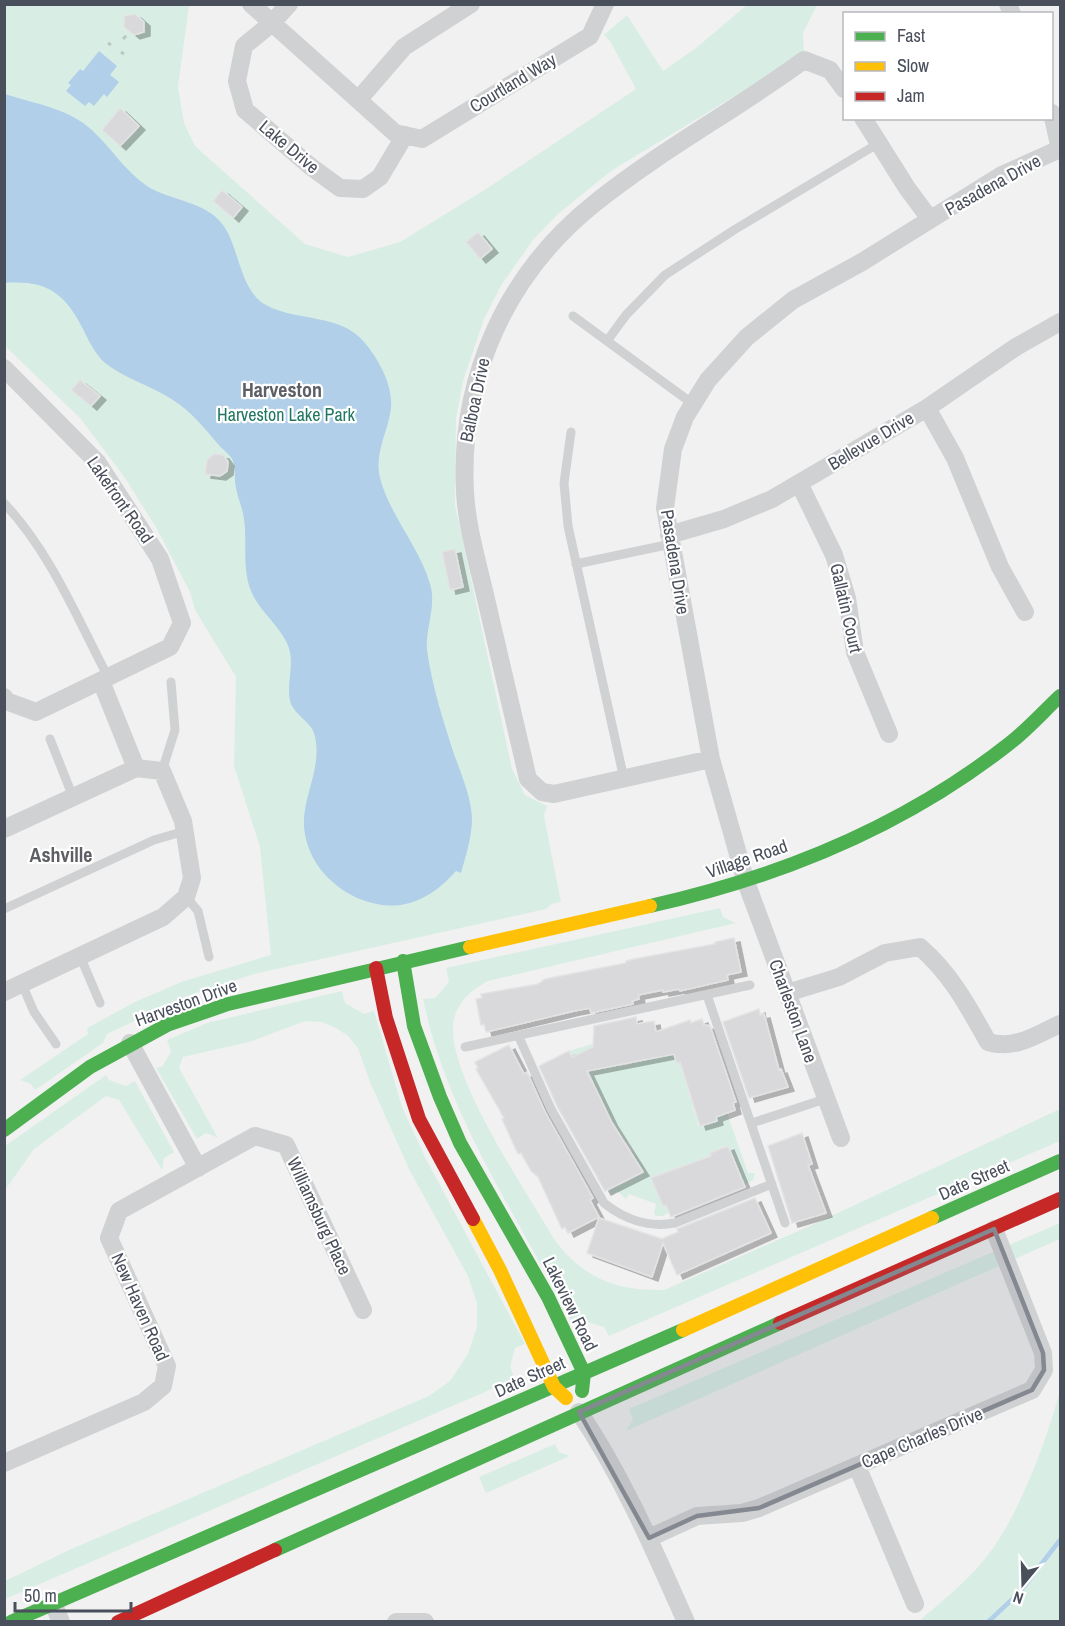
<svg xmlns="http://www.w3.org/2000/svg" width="1065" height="1626" viewBox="0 0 1065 1626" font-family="'Archivo Narrow',sans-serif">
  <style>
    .green { fill: #d8eee5 }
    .water { fill: #b1cfe8 }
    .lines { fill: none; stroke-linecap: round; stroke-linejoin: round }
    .stream { stroke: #b1cfe8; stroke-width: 4.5 }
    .building { fill: #d9d9db; stroke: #e3e3e4; stroke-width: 1.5; filter: url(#shadow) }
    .path { stroke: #bcc6c6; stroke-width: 3; stroke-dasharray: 4.5 3; stroke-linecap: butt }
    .lane { stroke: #d0d1d3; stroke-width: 9 }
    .street { stroke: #d0d1d3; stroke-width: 18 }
    .fast { stroke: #4caf50; stroke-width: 14 }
    .slow { stroke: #ffc107; stroke-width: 14 }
    .jam { stroke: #c62828; stroke-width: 14 }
    .marked { fill: #848890; fill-opacity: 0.2; stroke: #848890; stroke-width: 4.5; stroke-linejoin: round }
    .labels { text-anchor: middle; stroke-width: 4.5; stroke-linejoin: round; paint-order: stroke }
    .street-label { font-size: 18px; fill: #4a4f5c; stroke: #fff }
    .park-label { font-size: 18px; fill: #207761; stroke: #fff }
    .neighbourhood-label { font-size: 20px; font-weight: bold; fill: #5d5f64; stroke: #fff }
  </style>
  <defs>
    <filter id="shadow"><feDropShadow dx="6" dy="4" stdDeviation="0" flood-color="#0004"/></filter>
  </defs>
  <rect width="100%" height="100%" fill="#f1f1f1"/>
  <path class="green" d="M4 5H189L178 87 184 123 195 146 305 244 348 257 400 242 486 189 636 89 610 41 604 35 627 15 663 71 696 48 747 5H817L803 33 804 54 611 171 558 214 533 240 502 284 484 319 463 381 456 418 455 505 512 769 525 795 547 806 544 816 561 902 552 904 546 909 254 974 190 995 107 1034 103 1043 35 1090 31 1084 20 1080 88 1034 87 1028 135 1002 181 982 271 955 260 847 234 766 236 677 195 610 190 592 157 529 125 478 80 418 5 346Z
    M720 908 723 917 736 923 488 981C470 991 455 1003 453 1026 450 1079 526 1191 554 1239 583 1278 616 1291 664 1290L812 1225 1060 1109V1141L609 1336 604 1327 584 1321 573 1325C520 1219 447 1117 423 999L435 998 449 982 446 968Z
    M342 991 345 1003 364 1014 374 1011 402 1107 426 1159 525 1344 515 1348 510 1367 515 1379 5 1599V1581L69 1550 429 1396 450 1381 468 1354 477 1327V1303L468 1276 410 1171 370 1082 358 1048 348 1036 336 1028 322 1022 305 1021 249 1042 183 1057 179 1068 218 1138 206 1133 197 1139 156 1068 163 1066 171 1051 167 1040 207 1023Z
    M667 1028 677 1054 674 1055 677 1063 680 1062 690 1098 695 1103 692 1105 696 1117 700 1119 697 1121 698 1126 717 1121 716 1117 727 1113 748 1173H755L753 1180 744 1185 727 1145 718 1149 711 1156 670 1174 669 1171 657 1176 663 1206 666 1205 669 1212 663 1216H656L654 1213 656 1204 629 1194 626 1199 617 1191 612 1196 608 1185 622 1184 643 1172 630 1152 632 1150 628 1142 625 1144 613 1122 610 1124 592 1086 594 1084 569 1051 592 1044 597 1069 620 1063 621 1066 630 1065V1061L660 1052 656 1031Z
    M106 1075 109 1080 126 1086 135 1081 174 1152 164 1158 162 1170 119 1100 106 1096 34 1149 5 1190V1146Z
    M1060 1223V1239L626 1431 633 1419 629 1409Z
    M1060 1391V1621H919C944 1600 972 1577 991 1551 1022 1508 1046 1441 1060 1391Z
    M555 1444 559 1452 570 1456 486 1493 479 1477Z"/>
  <path class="water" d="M99 51 117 66 110 75 119 82 107 97 104 94 94 106 89 102 85 106 66 91 71 85 68 83 80 69 83 71Z
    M5 94C35 104 69 108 93 131 112 149 125 171 147 186 170 201 206 201 223 225 240 248 239 290 266 305 297 322 341 313 365 343 379 360 393 385 391 408 388 433 374 452 380 478 390 516 419 546 430 584 437 606 425 628 427 650 432 686 443 720 454 754 461 774 471 796 472 818 472 837 466 855 461 873L456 871C436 894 409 911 377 904 340 897 307 866 304 827 302 795 324 766 314 733 310 721 294 715 290 701 286 681 296 662 287 643 275 619 255 609 248 582 243 561 247 540 244 519 243 509 238 499 236 488 234 480 236 469 233 461 231 455 222 449 218 444 204 428 192 412 173 400 152 386 125 379 105 363 96 355 88 340 83 329 64 292 46 280 5 283Z"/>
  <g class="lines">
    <path class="stream" d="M988 1622 1019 1593 1060 1540"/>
  </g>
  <path class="building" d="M135 14 144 22V32L134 35 124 27V16Z
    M120 108 139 126 120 146 102 130Z
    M222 190 242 207 233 218 213 201Z
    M478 232 492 249 480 259 466 242Z
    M80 380 100 396 91 406 71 390Z
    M214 454 223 455 228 462 227 471 220 476 205 474 207 460Z
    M455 549 463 587 450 590 442 552Z
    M734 938 741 972 727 975 728 980 680 991 679 989 663 992V990L638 995 639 999 632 1001 633 1004 591 1013 590 1008 574 1011 486 1032 484 1024 481 1025 476 999 482 998 481 994 538 984 545 979 626 963V961L634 959 715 944V942Z
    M759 1009 760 1015 764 1014 779 1070 781 1069 788 1087 749 1098 723 1022Z
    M636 1017 637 1024 654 1021 656 1032 690 1020 691 1023 702 1019 704 1025 710 1026 736 1102 733 1103 735 1110 716 1117 717 1121 700 1126 680 1062 677 1064 674 1054 587 1071 612 1123 643 1172 605 1191 557 1106 539 1066 569 1051 572 1057 593 1047 594 1026Z
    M509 1045 524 1074 527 1072 545 1112 593 1198 590 1200 599 1217 568 1233 565 1227 562 1229 538 1177 531 1171 521 1153 518 1154 502 1119 504 1118 476 1069 478 1068 475 1062Z
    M802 1133 812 1164 808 1165 826 1213 792 1223 768 1146Z
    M728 1146 745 1187 671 1217 666 1205 663 1206 651 1178 711 1156 710 1153Z
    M755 1198 771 1233 677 1275 663 1243 652 1277 587 1253 599 1218 662 1239 678 1232 677 1229Z"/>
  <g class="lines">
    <path class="path" d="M123 39 127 35
      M108 43 111 45
      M121 52 124 54"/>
    <path class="lane" d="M573 316 693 404
      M607 341 626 315 665 275 734 230 879 143
      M571 432 564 483 568 526 624 779
      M4 503C51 553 77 618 108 677
      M576 564 671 544
      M50 739 73 797
      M162 771 175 730 171 682
      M186 897 198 911 209 957
      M4 909 154 840 185 831
      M80 956 100 1003
      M22 984 34 1012 56 1044
      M707 995 785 1223
      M518 1035 551 1109 604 1203C624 1219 649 1228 675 1223L772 1184
      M465 1047 750 985
      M752 1123 825 1099"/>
    <path class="street" d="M251 4 395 133 422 139 590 36 605 4
      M289 4 272 23 244 46 237 81 245 110 310 166 340 188 363 189 380 177 405 135
      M1008 4 1012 14
      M359 99 404 47 471 4
      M1052 113 1060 149
      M863 118 907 188 930 219
      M4 368 97 462 160 559 182 623 170 647 36 712 6 701 4 697
      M927 408 955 458 1000 567 1025 612
      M799 483 834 555 847 598 855 652 889 734
      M669 535 724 519 772 499 927 408 1016 347 1060 322
      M101 681 136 768
      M711 759 554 794 542 792 528 779C514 719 500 659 486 599 478 564 467 528 465 492 459 378 506 274 595 203 661 150 736 110 804 60L830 70 844 89
      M4 829 136 768 162 771 183 821 192 878 186 897 163 917 4 992
      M787 993 839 977 885 953 920 947C951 974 968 1006 988 1042 1015 1050 1036 1035 1060 1024
      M130 1043 198 1168
      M841 1138 746 882 711 759 665 508 673 449 685 417 708 380 747 337 793 300 862 262 1002 175 1060 149
      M579 1412C623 1477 654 1550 686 1622
      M4 1463 144 1402 163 1386 167 1366 109 1238 119 1211 255 1136 286 1145 363 1310
      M857 1466 915 1604
      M649 1538 697 1516 742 1513 759 1508 1032 1390 1044 1370 1043 1353 994 1229
      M53 1603 61 1622
      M396 1622H425"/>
    <path class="fast" d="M650 906C780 877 905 826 1010 743 1028 729 1043 712 1060 696
      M403 961 414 1026 440 1097 460 1143 548 1297 584 1373 582 1391
      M4 1130 90 1067 167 1025 228 1004 470 947
      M932 1218 1060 1161
      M275 1550 780 1323
      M11 1622 683 1330"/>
    <path class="slow" d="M470 947 650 906
      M473 1219 500 1270 554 1387 566 1398
      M683 1330 932 1218"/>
    <path class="jam" d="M376 968 386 1018 419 1119 473 1219
      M780 1323 1060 1199
      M118 1622 275 1550"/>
  </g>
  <path class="marked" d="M994 1229 1043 1353 1044 1370 1032 1390 759 1508 697 1516 649 1538 579 1412Z"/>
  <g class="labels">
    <g class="street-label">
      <text transform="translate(513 83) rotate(-31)" y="6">Courtland Way</text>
      <text transform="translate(289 147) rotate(40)" y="6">Lake Drive</text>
      <text transform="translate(993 185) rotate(-29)" y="6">Pasadena Drive</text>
      <text transform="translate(475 400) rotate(-78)" y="6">Balboa Drive</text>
      <text transform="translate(871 441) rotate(-31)" y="6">Bellevue Drive</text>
      <text transform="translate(120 500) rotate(55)" y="6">Lakefront Road</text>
      <text transform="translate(675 562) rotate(81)" y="6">Pasadena Drive</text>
      <text transform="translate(846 608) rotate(77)" y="6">Gallatin Court</text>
      <text transform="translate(747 859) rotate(-19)" y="6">Village Road</text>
      <text transform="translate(186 1003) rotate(-20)" y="6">Harveston Drive</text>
      <text transform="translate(793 1011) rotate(70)" y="6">Charleston Lane</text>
      <text transform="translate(974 1180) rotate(-24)" y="6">Date Street</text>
      <text transform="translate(319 1216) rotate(65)" y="6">Williamsburg Place</text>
      <text transform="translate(570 1304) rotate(64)" y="6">Lakeview Road</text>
      <text transform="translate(140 1307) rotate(66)" y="6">New Haven Road</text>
      <text transform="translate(530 1377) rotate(-24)" y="6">Date Street</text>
      <text transform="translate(922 1438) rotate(-23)" y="6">Cape Charles Drive</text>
    </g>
    <g class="park-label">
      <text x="286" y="421">Harveston Lake Park</text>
    </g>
    <g class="neighbourhood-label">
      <text x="282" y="397">Harveston</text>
      <text x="61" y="862">Ashville</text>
    </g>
  </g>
  <rect width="1065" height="1626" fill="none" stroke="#4a4f5c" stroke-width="12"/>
  <rect x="843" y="12" width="210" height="108" fill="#ffffff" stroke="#b7b9be" stroke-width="1.5"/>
  <rect x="855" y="32" width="30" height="9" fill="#4caf50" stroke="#b7b9be" stroke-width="1.5"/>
  <text x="897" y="42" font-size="18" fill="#4a4f5c">Fast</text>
  <rect x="855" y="62" width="30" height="9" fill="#ffc107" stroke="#b7b9be" stroke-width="1.5"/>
  <text x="897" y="72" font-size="18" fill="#4a4f5c">Slow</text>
  <rect x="855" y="92" width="30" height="9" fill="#c62828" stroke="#b7b9be" stroke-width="1.5"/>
  <text x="897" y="102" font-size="18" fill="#4a4f5c">Jam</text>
  <g transform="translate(1023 1584) rotate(199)" stroke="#ffffff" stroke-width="4.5" paint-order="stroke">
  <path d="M0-4.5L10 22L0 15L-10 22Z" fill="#4a4f5c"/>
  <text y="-9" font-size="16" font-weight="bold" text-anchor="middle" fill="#4a4f5c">N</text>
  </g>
  <path d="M15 1602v9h116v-9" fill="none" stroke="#4a4f5c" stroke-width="3"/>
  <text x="24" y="1602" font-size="18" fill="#4a4f5c" stroke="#ffffff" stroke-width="4.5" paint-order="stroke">50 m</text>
</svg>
